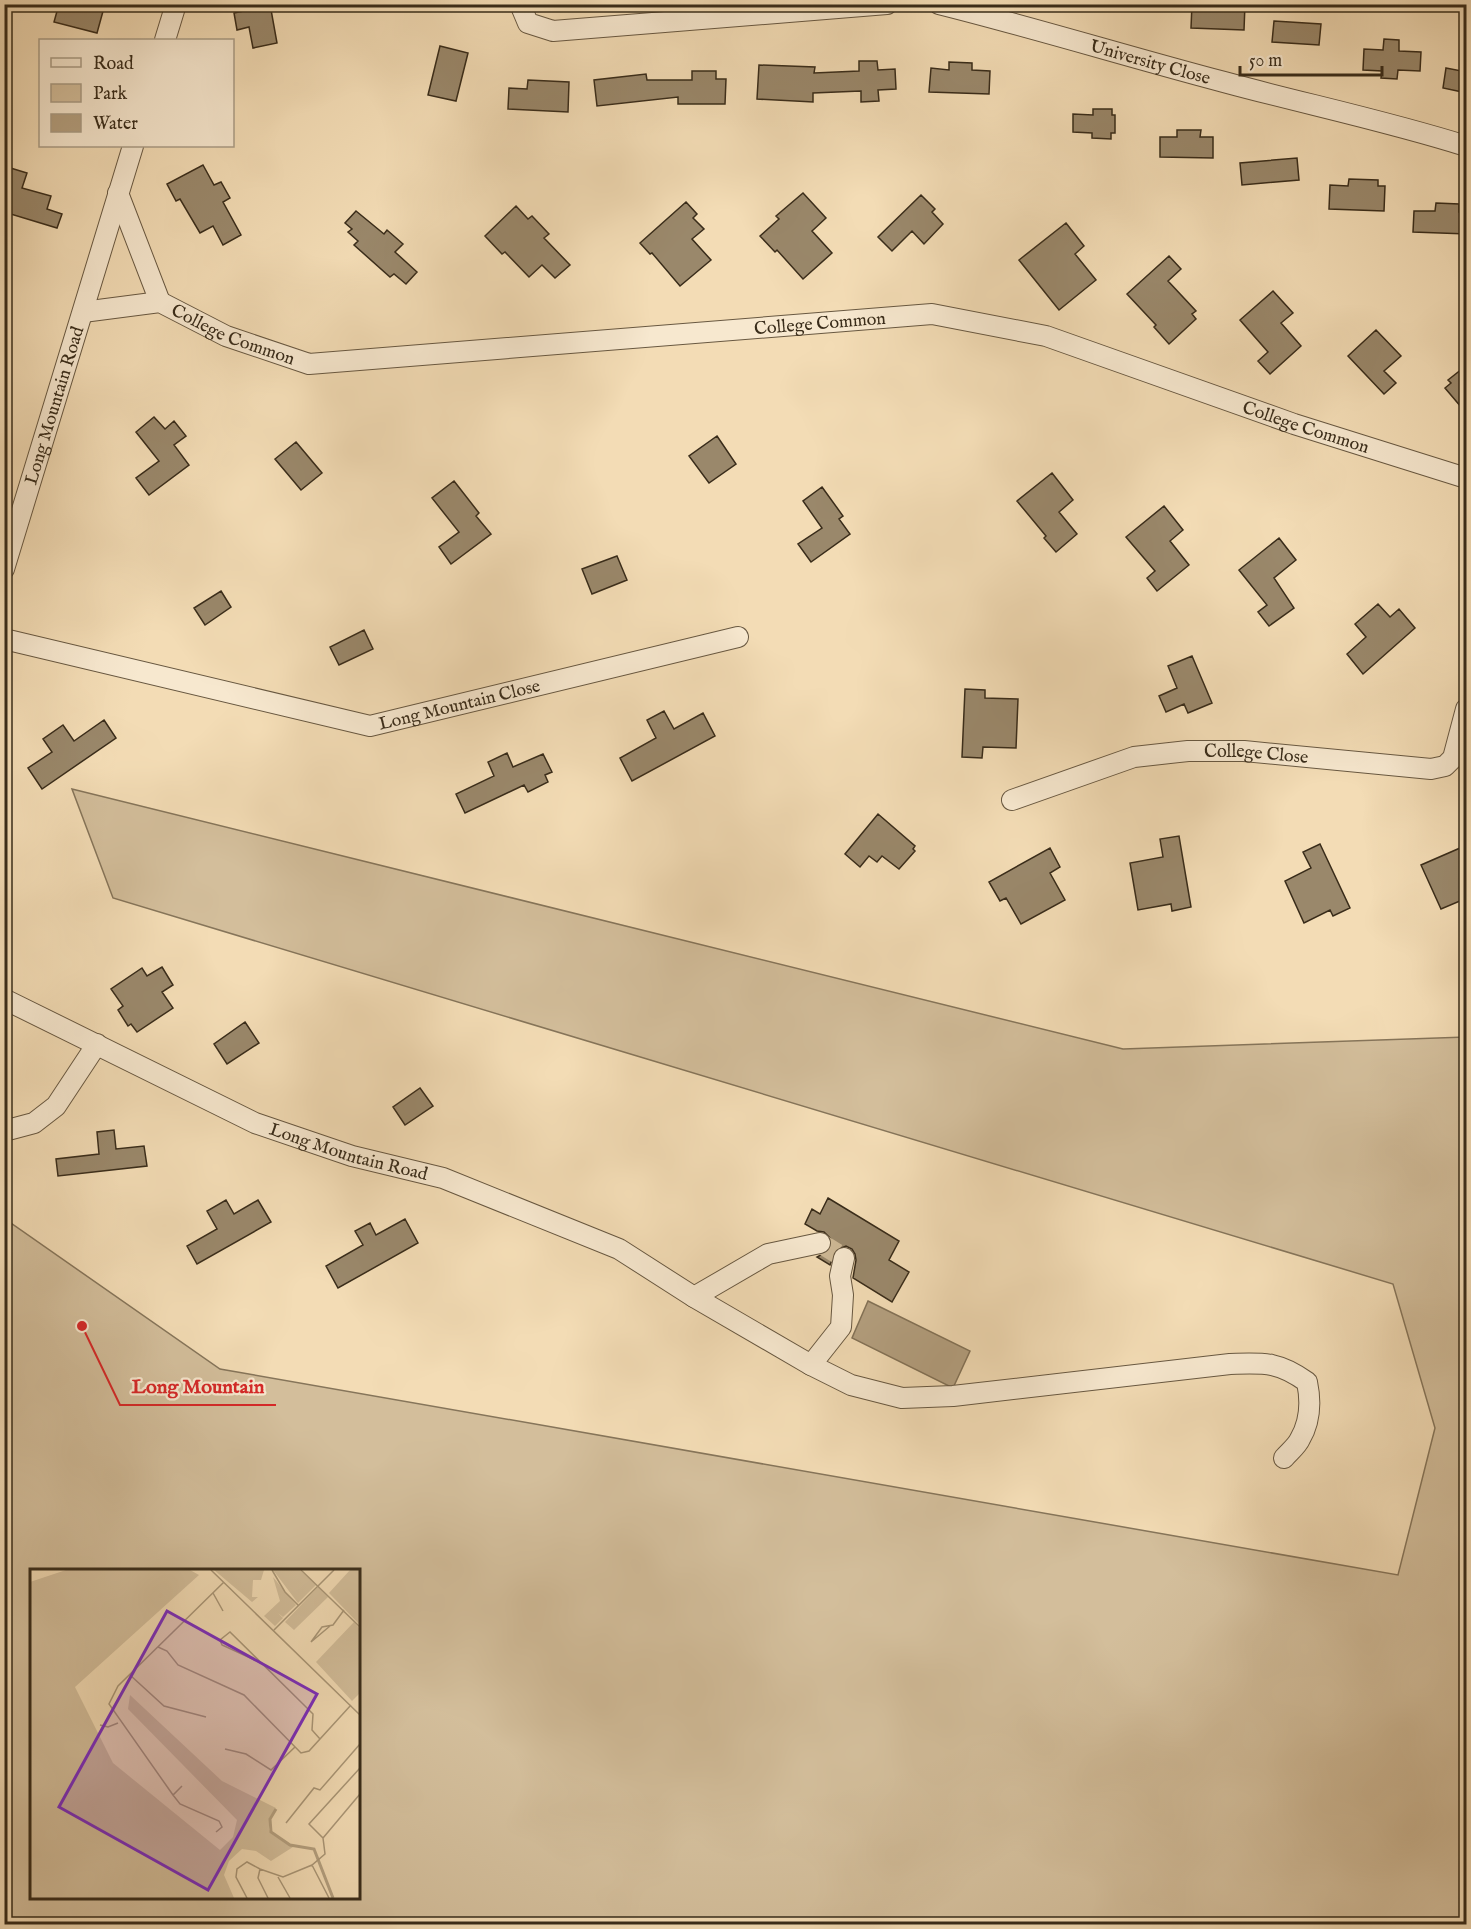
<svg xmlns="http://www.w3.org/2000/svg" width="1471" height="1929" viewBox="0 0 1471 1929" font-family="'IM FELL English',serif">
  <style>
    .green { fill: #d3be9b; stroke: #86755a; stroke-width: 1.5; fill-rule: evenodd }
    .water { fill: #b4a080; stroke: #837257; stroke-width: 1.5 }
    .building { fill: #9a886b; stroke: #392c1a; stroke-width: 1.5 }
    .lines { fill: none; stroke-linecap: round; stroke-linejoin: round }
    .minor-tunnel { stroke: #ceb996; stroke-width: 20; stroke-dasharray: 20 10; stroke-linecap: butt }
    .minor-casing { stroke: #685841; stroke-width: 22 }
    .minor { stroke: #f7e8cf; stroke-width: 20 }
    .labels { text-anchor: middle; stroke-width: 4.5; stroke-linejoin: round; paint-order: stroke }
    .street-label { font-size: 18px; fill: #392c1a; stroke: #f7e8cf }
    .inset-river { fill: none; stroke: #b4a080; stroke-width: 3 }
    .inset-road { fill: none; stroke: #a99677; stroke-width: 1.5 }
    .view { fill: #7b2cbf; fill-opacity: 0.15; stroke: #7b2cbf; stroke-width: 3 }
    .inset-edge { fill: none; stroke: #392c1a; stroke-width: 3 }
    .leader { fill: none; stroke: #d62828; stroke-width: 2 }
    .callout-dot { fill: #d62828; stroke: #f7e8cf; stroke-width: 2 }
    .callout-label { font-size: 20px; text-anchor: middle; font-weight: bold; fill: #d62828; stroke: #f7e8cf; stroke-width: 4.5; stroke-linejoin: round; paint-order: stroke }
  </style>
  <rect width="100%" height="100%" fill="#f3dcb5"/>
  <filter id="stains"><feTurbulence type="fractalNoise" baseFrequency=".00333" numOctaves="4"/><feColorMatrix values="0 0 0 0 .2 0 0 0 0 .09 0 0 0 0 .02 0 0 0 .5 -.17"/></filter>
  <radialGradient id="worn" r=".72"><stop offset=".6" stop-color="#630" stop-opacity="0"/><stop offset="1" stop-color="#630" stop-opacity=".3"/></radialGradient>
  <path class="green" d="M72 789 1123 1049 1466 1037V1924H5V1219L220 1369 1398 1575 1435 1428 1393 1284 113 898ZM32 1570H358V1898H32Z"/>
  <path class="water" d="M868 1301 970 1351 953 1388 852 1338Z"/>
  <path class="building" d="M59 4H105L97 33 54 22Z
    M242 4H270L277 43 253 48 249 27 237 30 234 13 244 11Z
    M1192 4H1245L1244 30 1191 28Z
    M1274 21 1321 24 1319 45 1272 42Z
    M1384 39 1399 40V51L1421 52 1420 71 1398 70 1397 79 1381 78 1382 71 1363 70 1364 49 1383 50Z
    M440 46 468 53 456 101 428 95Z
    M859 61H877L878 70 895 69 896 89 878 90 879 101 861 102V91L813 93V102L757 99 759 65 815 67 814 73 859 71Z
    M949 62 972 63V70L990 71 989 94 929 92 931 68 949 70Z
    M1446 68 1467 72V93L1443 88Z
    M692 71H716V79H726L725 104H678V97L597 106 594 80 646 74 647 80H692Z
    M528 80 569 82 568 112 508 109 509 88 527 89Z
    M1093 109H1112V115H1115V133H1111V139L1092 138V133L1073 132V114L1093 115Z
    M1177 130H1201L1200 137H1213V158L1160 157V137H1177Z
    M1297 158 1299 180 1242 185 1240 163Z
    M203 165 214 185 221 182 230 198 223 202 241 235 223 245 213 226 200 233 180 199 176 201 167 184Z
    M4 166 27 173 22 188 51 196 47 209 62 214 57 228 4 212Z
    M1349 179 1378 180V186H1385L1384 211 1329 209 1330 185 1348 186Z
    M803 193 826 218 812 231 832 253 803 279 777 250 775 252 760 236 779 219 776 216Z
    M921 195 935 209 932 212 943 224 924 244 912 231 892 251 878 237Z
    M686 202 697 214 693 218 704 229 692 239 711 260 680 286 652 253 650 254 640 243Z
    M1436 203 1459 204V212L1467 213V234L1413 232 1414 211H1435Z
    M516 206 528 219 532 216 549 234 544 238 570 265 555 278 542 265 529 277 505 252 502 254 485 236Z
    M356 211 384 234 387 230 403 244 395 252 417 272 406 284 394 274 390 277 354 245 358 241 348 232 352 229 345 223Z
    M1066 223 1084 246 1075 254 1096 280 1059 310 1019 260Z
    M1169 256 1181 269 1168 281 1196 311 1192 314 1196 319 1169 344 1154 327 1156 325 1127 294Z
    M1273 291 1293 313 1281 323 1301 346 1270 374 1258 361 1268 352 1240 320Z
    M1376 330 1401 356 1384 371 1396 383 1384 394 1348 356Z
    M1467 365V414L1445 388 1451 383 1448 380Z
    M154 417 165 429 174 421 186 436 174 445 189 465 149 495 136 478 159 461 136 432Z
    M717 436 736 464 709 483 689 456Z
    M296 442 322 473 301 490 275 459Z
    M1052 473 1073 500 1059 512 1077 534 1056 552 1044 538 1046 536 1017 501Z
    M454 481 479 513 476 516 491 534 451 564 439 547 459 532 432 498Z
    M822 487 843 516 839 519 850 534 811 562 798 544 822 528 803 501Z
    M1164 506 1183 530 1170 541 1189 565 1157 591 1147 578 1155 571 1126 537Z
    M1279 538 1296 560 1274 578 1294 608 1269 626 1258 612 1267 605 1239 570Z
    M617 556 627 580 592 594 582 569Z
    M221 591 231 607 205 625 194 608Z
    M1378 604 1390 617 1399 609 1415 628 1363 674 1347 654 1366 637 1355 624Z
    M364 630 373 649 339 665 330 647Z
    M1192 656 1212 703 1188 713 1184 704 1166 712 1159 696 1177 688 1168 666Z
    M965 689 985 690V698L1018 699 1016 748 983 747 982 758 962 757Z
    M664 711 674 729 703 713 715 736 632 781 620 758 656 738 647 720Z
    M104 720 116 738 42 789 28 768 52 752 43 739 63 725 74 741Z
    M507 753 513 767 543 754 552 772 545 775 548 782 528 792 524 785 465 813 456 794 494 776 488 762Z
    M878 814 915 846 913 849 915 851 899 869 882 856 877 862 869 856 860 867 845 854Z
    M1179 836 1191 907 1172 911 1171 904 1138 910 1130 863 1163 857 1160 839Z
    M1320 844 1350 908 1333 916 1330 910 1304 923 1285 881 1311 868 1303 852Z
    M1467 845V898L1441 909 1421 865Z
    M1050 848 1060 867 1050 873 1065 900 1021 924 1006 898 1000 901 989 882Z
    M162 967 173 985 162 992 173 1008 137 1032 131 1024 128 1026 118 1010 123 1006 111 989 142 968 147 976Z
    M245 1022 259 1043 227 1064 214 1044Z
    M420 1088 433 1106 405 1125 393 1107Z
    M114 1130 116 1149 144 1146 147 1166 58 1176 56 1159 99 1154 97 1132Z
    M828 1198 899 1241 889 1260 909 1272 892 1302 853 1278 856 1260 855 1254 852 1249 846 1246 836 1250 830 1265 817 1257 828 1251 832 1246V1240L824 1232 817 1231 805 1224 812 1209 820 1214Z
    M226 1200 234 1214 258 1200 271 1222 197 1264 187 1246 217 1229 207 1211Z
    M405 1219 418 1243 338 1288 326 1266 363 1245 355 1231 370 1223 376 1235Z"/>
  <g class="lines">
    <path class="minor-tunnel" d="M820 1243 844 1258"/>
    <defs>
      <g id="minor">
        <path d="M520 4 528 23 553 31 887 4"/>
        <path id="s1" d="M939 4C1035 28 1129 57 1224 82 1305 104 1387 121 1466 146"/>
        <path d="M165 40 176 4"/>
        <path d="M118 193 160 302"/>
        <path id="s2" d="M83 312 160 302 226 336 309 364 932 314 1046 336 1294 424 1466 478"/>
        <path id="s3" d="M4 569 133 146"/>
        <path id="s4" d="M4 639 370 726 738 637"/>
        <path id="s5" d="M1012 800 1134 757 1188 751H1244L1431 769 1445 766 1453 758 1466 709"/>
        <path id="s6" d="M4 999 255 1123 352 1156 443 1178 619 1249 694 1297 811 1365 841 1327 843 1295 840 1276 844 1258"/>
        <path d="M4 1131 34 1123 56 1106 97 1044"/>
        <path d="M694 1297 768 1254 820 1243"/>
        <path d="M811 1365 851 1385 902 1398 953 1396 1230 1364C1264 1363 1278 1361 1307 1382 1311 1401 1310 1422 1300 1439 1297 1446 1289 1452 1284 1458"/>
      </g>
    </defs>
    <use href="#minor" class="minor-casing"/>
    <use href="#minor" class="minor"/>
  </g>
  <g class="labels">
    <g class="street-label">
      <text dy="6" stroke="none"><textPath href="#s1" startOffset="219">University Close</textPath></text>
      <text dy="6" stroke="none"><textPath href="#s2" startOffset="752">College Common</textPath></text>
      <text dy="6" stroke="none"><textPath href="#s2" startOffset="158">College Common</textPath></text>
      <text dy="6" stroke="none"><textPath href="#s3" startOffset="171">Long Mountain Road</textPath></text>
      <text dy="6" stroke="none"><textPath href="#s2" startOffset="1256">College Common</textPath></text>
      <text dy="6" stroke="none"><textPath href="#s4" startOffset="468">Long Mountain Close</textPath></text>
      <text dy="6" stroke="none"><textPath href="#s5" startOffset="252">College Close</textPath></text>
      <text dy="6" stroke="none"><textPath href="#s6" startOffset="378">Long Mountain Road</textPath></text>
    </g>
  </g>
  <g transform="translate(30 1569)">
    <rect width="330" height="330" fill="#f3dcb5"/>
    <path d="M36 1H160L169 6 45 118 83 194 190 281 203 268 207 251 98 140 100 126 192 212 246 239 239 249V261L263 278 241 292 226 282 212 280 199 292 194 306 204 329H0V13ZM184 1H234L231 11H223L222 28H228L222 33ZM243 1H270L286 16 268 34ZM320 1H330V56L299 24ZM243 8 266 36 253 48 248 44 253 49 245 57 234 47 250 32ZM288 18 298 28 264 61 255 53ZM324 53 330 60V124L322 132 286 93Z" fill="#d3be9b"/>
    <path class="inset-river" d="M246 240 240 250 241 263 260 276 284 280 303 329"/>
    <path class="inset-road" d="M181 1 330 146M242 1 255 23 268 36M271 1 330 58M183 24 193 42M300 57 281 73 292 58 303 56 314 41M244 61 304 1M128 78 137 82 148 96 214 126 271 184 279 182 321 136M231 94 192 76 190 71 200 63 274 136 283 145 282 161 290 170M100 106 134 137 176 148M70 156 78 158 88 154M195 180 216 185 241 201 265 178M152 217 143 226 79 135 88 117 194 13M143 226 150 235 189 252 192 258 186 263M256 254 284 219 290 221 330 175M293 269 279 255 330 199M293 269 330 225M282 296 299 329M248 308 260 329M217 329 206 308 207 300 217 293 230 300M238 329 228 309 230 300 253 308 282 296 295 285 293 269"/>
    <path class="view" d="M137 42 287 125 178 321 29 238Z"/>
    <rect width="330" height="330" class="inset-edge"/>
  </g>
  <path class="leader" d="M82 1326L120 1405H276"/>
  <circle class="callout-dot" cx="82" cy="1326" r="6"/>
  <g class="callout-label">
    <text x="198" y="1393">Long Mountain</text>
  </g>
  <rect width="1471" height="1929" fill="none" stroke="#f3dcb5" stroke-width="24"/>
  <rect x="6" y="6" width="1459" height="1917" fill="none" stroke="#392c1a" stroke-width="3"/>
  <rect x="12" y="12" width="1447" height="1905" fill="none" stroke="#392c1a" stroke-width="1.5"/>
  <rect x="39" y="39" width="195" height="108" fill="#f7e8cf" stroke="#ab9d87" stroke-width="1.5"/>
  <rect x="51" y="58" width="30" height="9" fill="#f7e8cf" stroke="#ab9d87" stroke-width="1.5"/>
  <text x="93" y="69" font-size="18" fill="#392c1a">Road</text>
  <rect x="51" y="84" width="30" height="18" fill="#d3be9b" stroke="#ab9d87" stroke-width="1.5"/>
  <text x="93" y="99" font-size="18" fill="#392c1a">Park</text>
  <rect x="51" y="114" width="30" height="18" fill="#b4a080" stroke="#ab9d87" stroke-width="1.5"/>
  <text x="93" y="129" font-size="18" fill="#392c1a">Water</text>
  <path d="M1240 66v9h142v-9" fill="none" stroke="#392c1a" stroke-width="3"/>
  <text x="1249" y="66" font-size="18" fill="#392c1a" stroke="#f7e8cf" stroke-width="4.5" paint-order="stroke">50 m</text>
  <rect width="100%" height="100%" filter="url(#stains)"/>
  <rect width="100%" height="100%" fill="url(#worn)"/>
</svg>
